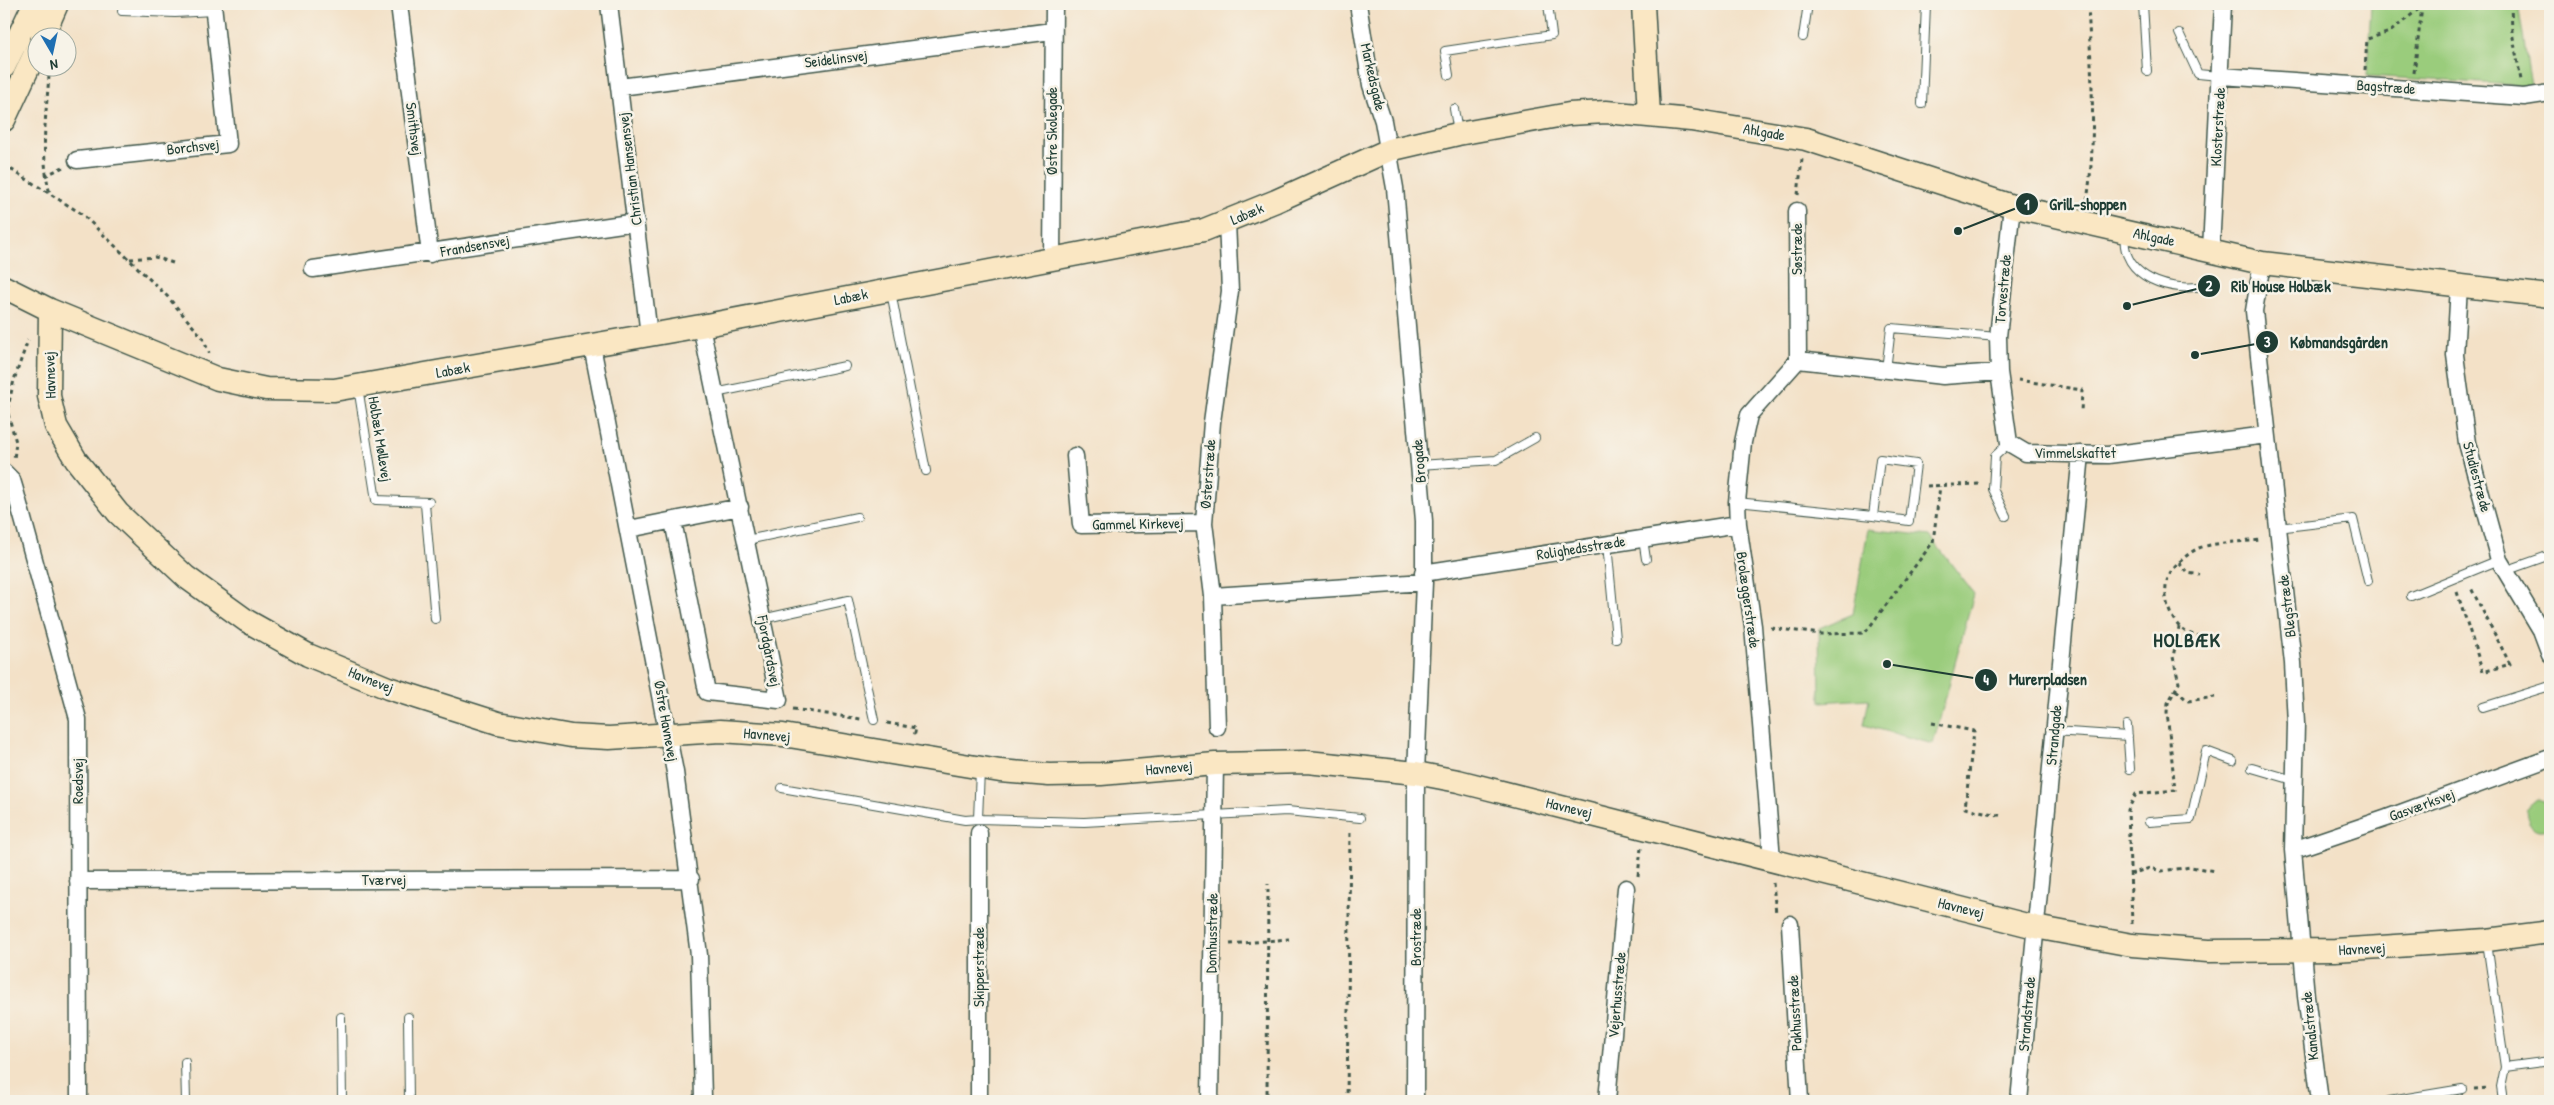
<svg xmlns="http://www.w3.org/2000/svg" width="2554" height="1105" viewBox="0 0 2554 1105" font-family="'Patrick Hand',sans-serif">
  <style>
    .green { fill: #9acc7c; stroke: #5c8458 }
    .lines { fill: none; stroke-linecap: round; stroke-linejoin: round }
    .lane-casing { stroke: #3f564a; stroke-width: 10 }
    .street-casing { stroke: #3f564a; stroke-width: 19 }
    .secondary-casing { stroke: #3f564a; stroke-width: 25 }
    .path { stroke: #3f564a; stroke-width: 3; stroke-dasharray: 4 4; stroke-linecap: butt }
    .lane { stroke: #fff; stroke-width: 8 }
    .street { stroke: #fff; stroke-width: 16 }
    .secondary { stroke: #fae7c3; stroke-width: 22 }
    .labels { text-anchor: middle; stroke-width: 5; stroke-linejoin: round; paint-order: stroke }
    .street-label { font-size: 15px; fill: #1f3d34; stroke: #f7f3e8 }
    .district-label { font-size: 20px; font-weight: bold; letter-spacing: 1px; fill: #1f3d34; stroke: #f7f3e8 }
    .leader { fill: none; stroke: #1f3d34; stroke-width: 2 }
    .callout-dot { fill: #1f3d34; stroke: #f7f3e8; stroke-width: 2 }
    .mark-label { font-size: 15px; text-anchor: middle; font-weight: bold; fill: #fff }
    .callout-label { font-size: 16px; text-anchor: middle; font-weight: bold; fill: #1f3d34; stroke: #f7f3e8; stroke-width: 5; stroke-linejoin: round; paint-order: stroke }
  </style>
  <rect width="100%" height="100%" fill="#f7f3e8"/>
  <filter id="ink" filterUnits="userSpaceOnUse"><feTurbulence type="fractalNoise" baseFrequency=".02" numOctaves="2"/><feDisplacementMap in="SourceGraphic" scale="10" xChannelSelector="R" yChannelSelector="G"/><feConvolveMatrix kernelMatrix="1 2 1 2 8 2 1 2 1" color-interpolation-filters="sRGB"/></filter>
  <filter id="wash" filterUnits="userSpaceOnUse"><feTurbulence type="fractalNoise" baseFrequency=".0096" numOctaves="4" result="noise"/><feDisplacementMap in="SourceGraphic" scale="20" xChannelSelector="R" yChannelSelector="G"/><feGaussianBlur stdDeviation="1.12" result="paint"/><feColorMatrix in="noise" values="0 0 0 0 0 0 0 0 0 0 0 0 0 0 0 0 0 1.4 0 .05"/><feComposite in="paint" operator="in"/></filter>
  <g filter="url(#wash)">
    <rect width="100%" height="100%" fill="#f3e1c7"/>
    <path class="green" d="M2371 4H2518L2531 86 2367 76Z
      M1868 529 1930 536 1974 594 1933 744 1864 725 1869 699 1820 702 1819 628 1853 614Z
      M2539 799 2550 803V827C2535 836 2527 824 2526 810Z"/>
  </g>
  <g filter="url(#ink)">
    <g class="lines">
      <defs>
        <path id="lane" d="M2143 4 2147 71
          M122 11 175 13 214 11
          M2179 33 2198 74 2219 76
          M1803 37 1808 4
          M1449 75 1445 51 1552 35 1548 4
          M1922 104 1926 4
          M1454 109 1458 132
          M2125 233C2119 278 2173 294 2208 285
          M891 292 926 471
          M1886 370 1891 328 1998 337
          M358 387 376 500 429 502
          M715 393 845 366
          M1419 465 1496 460 1535 438
          M1737 502 1873 516 1880 459 1916 464 1909 521 1873 516
          M425 504 435 619
          M2006 516 1993 489 1995 456 2009 443
          M2278 528 2353 519 2368 581
          M1643 539 1646 559
          M747 540 857 517
          M1607 544 1616 639
          M2505 571 2550 555
          M2411 596 2499 560
          M762 619 848 600 874 720
          M2483 707 2550 686
          M2127 725 2130 769
          M2054 731 2128 736
          M2252 768 2293 780
          M782 788 965 820 978 819 980 770
          M978 819 1084 822 1287 811 1360 818
          M2149 822 2191 819 2206 751 2233 761
          M2487 943 2505 1067 2501 1087 2503 1101
          M341 1017 342 1101
          M408 1017 409 1101
          M185 1062 186 1101
          M2505 1067 2550 1061
          M2389 1101 2462 1089"/>
        <path id="street" d="M399 4 430 254
          M609 4 649 335
          M1358 4 1371 85 1383 121 1395 188 1424 521V582L1416 773 1415 1101
          M2221 76 2524 97 2550 93
          M620 87 1052 31
          M77 160 228 144 213 4
          M1797 211 1798 360
          M2211 250 2223 4
          M1052 259 1054 4
          M2262 263 2254 311 2293 663 2296 724 2293 850 2306 996 2320 1101
          M313 269 636 222
          M2459 286 2455 355 2467 443 2499 560 2541 630 2550 654
          M592 346 675 772 699 955 703 1097 700 1101
          M1798 360 1943 376 1999 372 2009 443 2026 453 2108 455 2267 435
          M1999 372 1998 337 2012 206
          M1075 456 1081 525 1204 523
          M4 472 12 480 15 490 78 719 79 1101
          M673 521 707 692 779 700 701 326
          M629 529 740 507
          M1423 573 1738 524
          M1213 596 1424 582
          M1217 727 1213 596 1204 523 1212 422 1230 291 1227 222
          M2293 850 2387 818 2550 758
          M1772 859 1753 626 1738 524 1737 502 1743 442 1749 415 1798 360
          M78 881 691 879
          M1790 924 1800 1101
          M979 1101V833
          M1210 1101 1215 764
          M1607 1101 1626 888
          M2019 1101 2081 454"/>
        <path id="secondary" d="M1643 4 1649 115
          M42 38 57 4
          M4 67 34 4
          M4 120 38 47
          M4 287 50 310 218 379 266 389 334 390 701 326 1204 230 1276 201 1389 150 1458 134 1569 114 1606 112 1691 120 1806 139 2012 206 2262 263 2550 296
          M50 310 49 396 56 426 76 460 118 513 186 577 247 621 308 655 388 688 498 723 571 736 609 738 720 731 783 735 1000 771 1049 775 1101 774 1215 764 1307 762 1416 773 1458 781 2035 927 2132 945 2208 951 2335 950 2487 940 2550 932"/>
      </defs>
      <use href="#lane" class="lane-casing"/>
      <use href="#street" class="street-casing"/>
      <use href="#secondary" class="secondary-casing"/>
      <path class="path" d="M2511 4 2512 32 2521 80
        M2365 70 2367 39 2390 32 2425 4
        M2414 73 2422 7
        M49 76C46 114 40 156 50 194
        M4 165 82 214 167 296 203 338 209 353
        M45 176 63 167
        M1798 195 1802 159
        M2087 201C2097 136 2091 70 2088 4
        M130 259 155 257 176 264
        M2018 380 2082 390 2081 413
        M8 414 16 442 14 459
        M4 425 14 380 28 340
        M1927 486 1980 484
        M2179 563 2188 573 2200 575
        M2457 592 2483 672 2510 664 2470 586
        M1771 628 1821 634 1865 633 1933 542 1940 486
        M2209 636C2204 636 2199 636 2194 635 2172 630 2162 600 2167 581 2171 568 2187 553 2199 548 2216 542 2243 542 2261 540
        M2176 690 2188 701 2215 697
        M793 709 861 719
        M887 723 916 728 914 737
        M1932 723 1974 731 1965 808 2003 816
        M2130 874 2150 868 2162 871 2191 867 2215 871
        M1638 876 1641 848
        M1773 883 1776 914
        M2132 924 2128 810 2136 794 2175 790 2167 712 2168 703 2179 683 2173 657 2179 627
        M1230 944 1289 939
        M2474 1089 2488 1088
        M1267 1101 1268 884
        M1347 1101 1350 829"/>
      <use href="#lane" class="lane"/>
      <use href="#street" class="street"/>
      <use href="#secondary" class="secondary"/>
    </g>
  </g>
  <g class="labels">
    <g class="street-label">
      <text transform="translate(836 59) rotate(-7)" y="5">Seidelinsvej</text>
      <text transform="translate(1373 77) rotate(77)" y="5">Markedsgade</text>
      <text transform="translate(2386 87) rotate(4)" y="5">Bagstræde</text>
      <text transform="translate(2218 127) rotate(-87)" y="5">Klosterstræde</text>
      <text transform="translate(414 129) rotate(83)" y="5">Smithsvej</text>
      <text transform="translate(1052 131) rotate(-90)" y="5">Østre Skolegade</text>
      <text transform="translate(1764 132) rotate(10)" y="5">Ahlgade</text>
      <text transform="translate(193 147) rotate(-6)" y="5">Borchsvej</text>
      <text transform="translate(630 169) rotate(-97)" y="5">Christian Hansensvej</text>
      <text transform="translate(1247 214) rotate(-23)" y="5">Labæk</text>
      <text transform="translate(2154 237) rotate(12)" y="5">Ahlgade</text>
      <text transform="translate(475 246) rotate(-10)" y="5">Frandsensvej</text>
      <text transform="translate(1797 249) rotate(-90)" y="5">Søstræde</text>
      <text transform="translate(2003 289) rotate(-85)" y="5">Torvestræde</text>
      <text transform="translate(851 297) rotate(-11)" y="5">Labæk</text>
      <text transform="translate(453 370) rotate(-10)" y="5">Labæk</text>
      <text transform="translate(50 375) rotate(-92)" y="5">Havnevej</text>
      <text transform="translate(380 439) rotate(81)" y="5">Holbæk Møllevej</text>
      <text x="2075" y="458">Vimmelskaftet</text>
      <text transform="translate(1419 461) rotate(-95)" y="5">Brogade</text>
      <text transform="translate(1208 474) rotate(-86)" y="5">Østerstræde</text>
      <text transform="translate(2477 477) rotate(75)" y="5">Studiestræde</text>
      <text transform="translate(1138 524) rotate(-1)" y="5">Gammel Kirkevej</text>
      <text transform="translate(1581 548) rotate(-9)" y="5">Rolighedsstræde</text>
      <text transform="translate(1748 600) rotate(82)" y="5">Brolæggerstræde</text>
      <text transform="translate(2287 606) rotate(-97)" y="5">Blegstræde</text>
      <text transform="translate(769 651) rotate(79)" y="5">Fjordgårdsvej</text>
      <text transform="translate(371 680) rotate(22)" y="5">Havnevej</text>
      <text transform="translate(666 721) rotate(80)" y="5">Østre Havnevej</text>
      <text transform="translate(767 735) rotate(5)" y="5">Havnevej</text>
      <text transform="translate(2054 735) rotate(-85)" y="5">Strandgade</text>
      <text transform="translate(1169 768) rotate(-5)" y="5">Havnevej</text>
      <text transform="translate(78 781) rotate(-90)" y="5">Roedsvej</text>
      <text transform="translate(2422 805) rotate(-20)" y="5">Gasværksvej</text>
      <text transform="translate(1569 808) rotate(14)" y="5">Havnevej</text>
      <text x="384" y="885">Tværvej</text>
      <text transform="translate(1961 908) rotate(14)" y="5">Havnevej</text>
      <text transform="translate(1212 933) rotate(-89)" y="5">Domhusstræde</text>
      <text transform="translate(1416 937) rotate(-90)" y="5">Brostræde</text>
      <text transform="translate(2362 949) rotate(-3)" y="5">Havnevej</text>
      <text transform="translate(979 967) rotate(-90)" y="5">Skipperstræde</text>
      <text transform="translate(1617 995) rotate(-85)" y="5">Vejerhusstræde</text>
      <text transform="translate(1795 1013) rotate(-93)" y="5">Pakhusstræde</text>
      <text transform="translate(2027 1014) rotate(-85)" y="5">Strandstræde</text>
      <text transform="translate(2310 1026) rotate(-96)" y="5">Kanalstræde</text>
    </g>
    <g class="district-label">
      <text x="2187" y="647">HOLBÆK</text>
    </g>
  </g>
  <path class="leader" d="M1958 231L2027 204M2127 306L2209 286M2195 355L2267 342M1887 664L1986 680"/>
  <g class="callout-dot">
    <circle cx="1958" cy="231" r="5"/>
    <circle cx="2127" cy="306" r="5"/>
    <circle cx="2195" cy="355" r="5"/>
    <circle cx="1887" cy="664" r="5"/>
    <circle cx="2027" cy="204" r="12"/>
    <circle cx="2209" cy="286" r="12"/>
    <circle cx="2267" cy="342" r="12"/>
    <circle cx="1986" cy="680" r="12"/>
  </g>
  <g class="mark-label">
    <text x="2027" y="210">1</text>
    <text x="2209" y="291">2</text>
    <text x="2267" y="347">3</text>
    <text x="1986" y="685">4</text>
  </g>
  <g class="callout-label">
    <text x="2088" y="210">Grill-shoppen</text>
    <text x="2281" y="292">Rib House Holbæk</text>
    <text x="2339" y="348">Købmandsgården</text>
    <text x="2048" y="685">Murerpladsen</text>
  </g>
  <rect width="2554" height="1105" fill="none" stroke="#f7f3e8" stroke-width="20"/>
  <g transform="translate(52 52) rotate(171)"><circle r="24" fill="#f7f3e8" stroke="#a1aaa0"/>
  <path d="M0-4L9 19L0 12L-9 19Z" fill="#1f6fb2"/>
  <text y="-8" font-size="14" font-weight="bold" text-anchor="middle" fill="#1f3d34">N</text>
  </g>
</svg>
